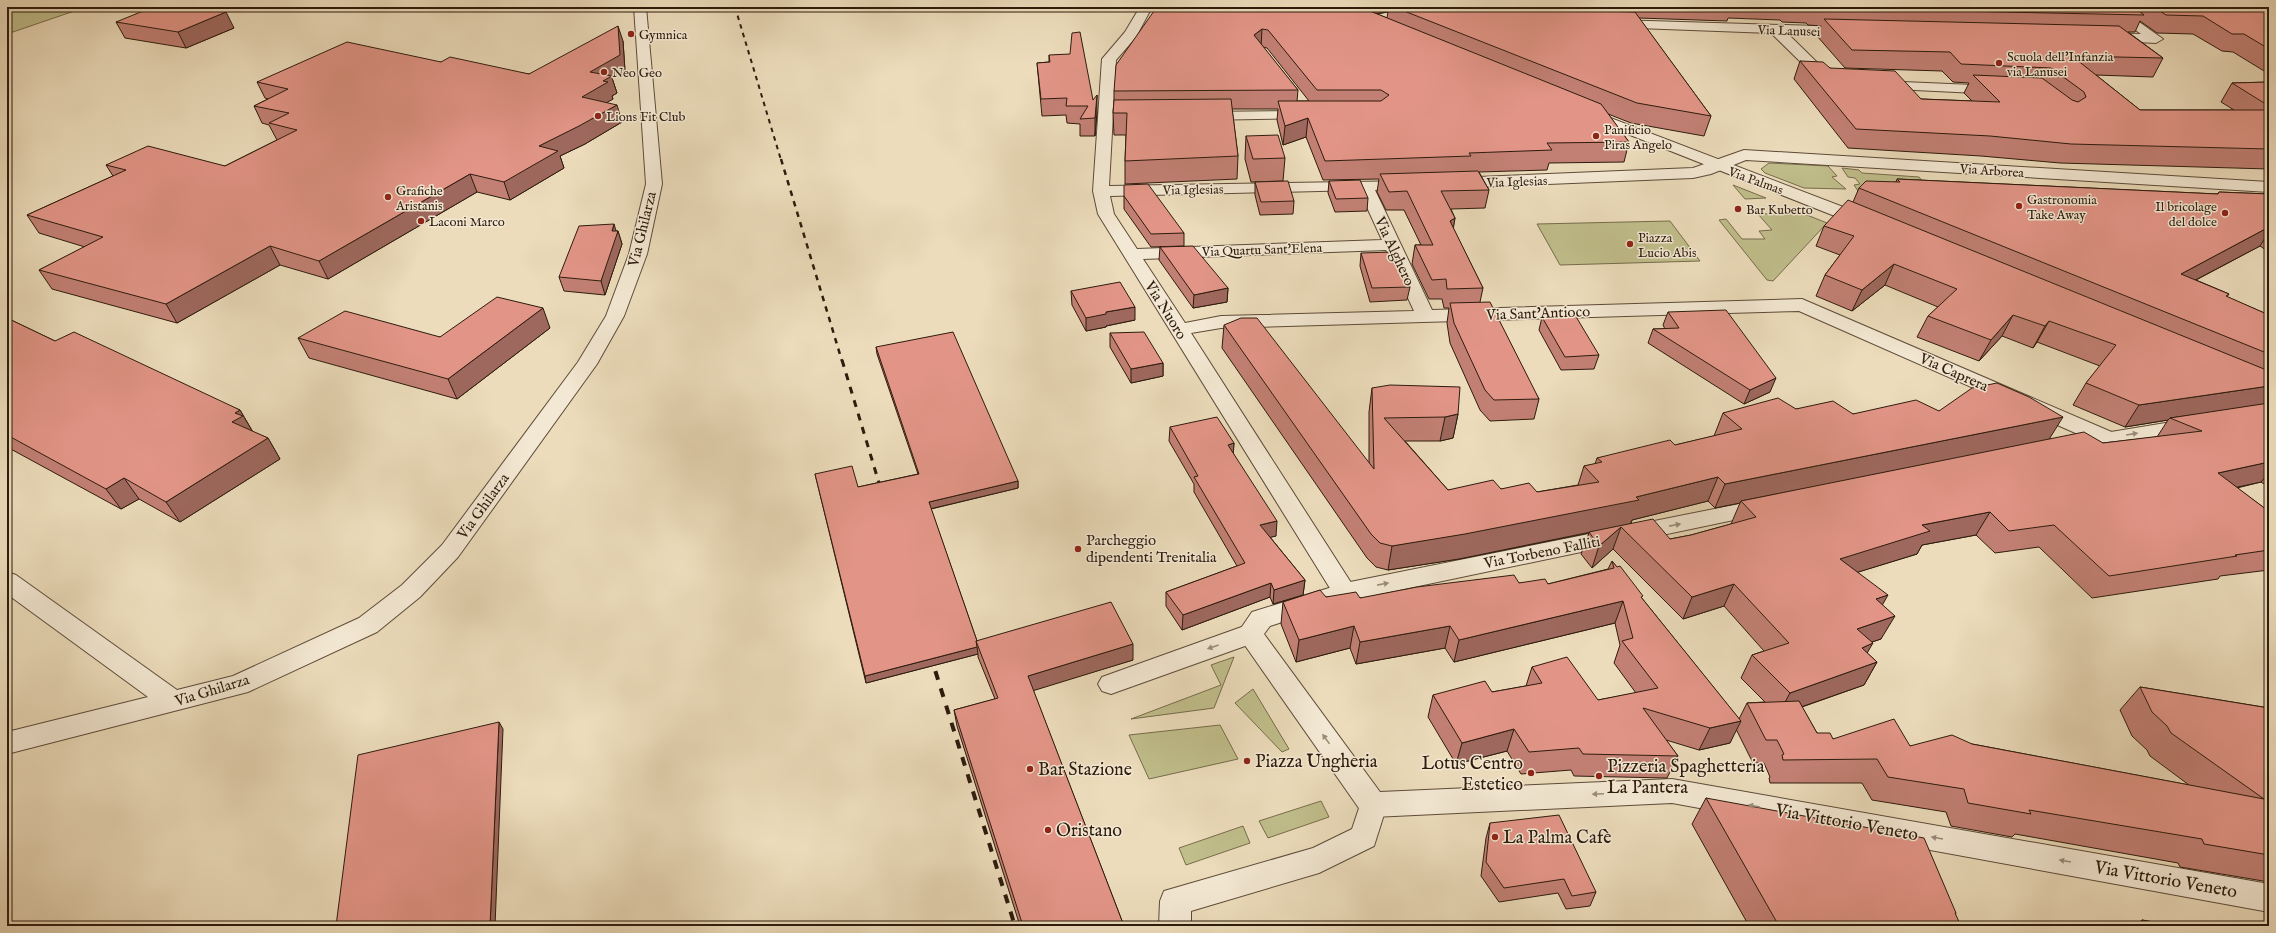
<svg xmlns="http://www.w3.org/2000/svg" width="2276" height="933" viewBox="0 0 2276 933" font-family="'IM FELL English',serif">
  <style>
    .green { fill: #c0be8b; stroke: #766c4c }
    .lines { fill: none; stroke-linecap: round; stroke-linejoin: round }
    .minor-casing { stroke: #5d4b38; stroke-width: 2 }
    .tertiary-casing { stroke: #5d4b38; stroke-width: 2 }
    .minor { fill: #f3e8d3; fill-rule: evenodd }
    .tertiary { fill: #f3e8d3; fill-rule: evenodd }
    .rail-far3 { stroke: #2d1b0d; stroke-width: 2; stroke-dasharray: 4.5 4.5; stroke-linecap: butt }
    .rail-far2 { stroke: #2d1b0d; stroke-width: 2.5; stroke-dasharray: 5.5 5.5; stroke-linecap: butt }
    .rail-far1 { stroke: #2d1b0d; stroke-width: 3; stroke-dasharray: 7 7; stroke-linecap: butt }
    .rail { stroke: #2d1b0d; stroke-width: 4; stroke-dasharray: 9 9; stroke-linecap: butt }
    .wall { fill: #c28074; stroke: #2d1b0d; fill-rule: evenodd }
    .shaded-wall { fill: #9e685e; stroke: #2d1b0d }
    .building { fill: #e29587; stroke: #2d1b0d }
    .oneway { fill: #9a8c7a }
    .poi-dot { fill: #8f2418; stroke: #f3e8d3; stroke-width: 1.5 }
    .labels { text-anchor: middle; stroke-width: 3; stroke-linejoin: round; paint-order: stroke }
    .far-street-label { font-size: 13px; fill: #2d1b0d; stroke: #f3e8d3 }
    .far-poi-label { font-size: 13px; fill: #2d1b0d; stroke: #f3e8d3; text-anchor: start }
    .street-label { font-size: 15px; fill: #2d1b0d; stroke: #f3e8d3 }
    .poi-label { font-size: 15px; fill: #2d1b0d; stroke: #f3e8d3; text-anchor: start }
    .near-poi-label { font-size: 18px; fill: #2d1b0d; stroke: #f3e8d3; text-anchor: start }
    .near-street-label { font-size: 18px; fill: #2d1b0d; stroke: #f3e8d3 }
  </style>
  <rect width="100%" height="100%" fill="#ecdcbb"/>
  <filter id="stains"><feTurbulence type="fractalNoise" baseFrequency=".005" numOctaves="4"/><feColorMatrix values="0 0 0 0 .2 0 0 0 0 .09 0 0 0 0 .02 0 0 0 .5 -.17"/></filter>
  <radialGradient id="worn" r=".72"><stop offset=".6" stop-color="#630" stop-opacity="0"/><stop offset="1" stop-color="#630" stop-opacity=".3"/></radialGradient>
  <path class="green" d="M7 7H86L7 34Z
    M1769 163 1828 166 1837 176 1832 177 1846 189 1804 188 1765 173 1761 169Z
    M1842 168 1859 170 1862 173 1919 177 1933 194 1858 191 1854 185 1860 184 1855 178 1848 177Z
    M1733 185 1766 198 1745 199Z
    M1802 213 1827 223 1773 281 1767 280 1719 220 1726 219 1742 239H1765L1759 231 1772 230 1758 214Z
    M1670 221 1700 261 1560 265 1537 224Z
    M1234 657 1214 708 1131 719 1221 685 1211 665Z
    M1253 689 1289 749 1282 752 1235 703Z
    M1220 725 1238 759 1149 779 1129 735Z
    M1321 801 1329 817 1268 838 1259 821Z
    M1243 826 1250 843 1186 865 1179 848Z"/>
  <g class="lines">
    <defs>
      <path id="minor" d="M634 7H646L662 184 647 254 624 316 597 364 458 557 420 597 377 632 248 692 7 754V732L148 697 7 594V572L16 575 177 690 233 676 359 618 402 585 442 545 578 362 606 316 629 254 646 184Z
        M1140 7H1152L1136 37 1116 60 1109 186 1414 181 1416 184 1414 187 1375 190 1432 310 1802 299 2114 433 2117 438 2114 443 2106 445 2098 443 1799 311 1221 328 1191 333 1357 592 1354 598 1345 601 1336 598 1098 214 1093 191 1102 59 1125 32ZM1359 190 1382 240 1137 249 1114 214 1110 196ZM1386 250 1414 311 1221 316 1185 323 1143 259Z
        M2104 7H2118L2163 39 2156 43 2100 40 2098 37 2105 33 2141 34Z
        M1616 20 1849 27 1856 31 1849 35 1787 33 1834 79 1836 82 1834 85H1824L1771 33 1611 27 1610 24 1611 21Z
        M1879 81 1997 86 2004 90 1997 94 1874 88 1872 85 1874 82Z
        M1307 111 1312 112 1314 115 1312 118 1203 120 1196 116 1203 112Z
        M1744 150 2269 182V192L1746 160 1711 174 1693 178 1454 188 1448 186 1446 183 1448 180 1454 178 1693 168Z
        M1250 624 1259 627 1263 634 1259 641 1111 694 1102 691 1098 684 1102 677Z
        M1373 793 1383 796 1387 805 1374 846 1319 873 1191 911V926H1159L1160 901 1164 891 1313 848 1352 829 1363 796Z"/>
      <path id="tertiary" d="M1587 109 1872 218 1875 222 1872 226H1860L1582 116 1580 113 1582 110Z
        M2190 419 2197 421 2201 426 2197 431 2068 453 2060 451 2057 446 2060 441 2068 439Z
        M1764 499 1772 502 1775 507 1772 512 1347 601 1270 626 1264 634 1380 792 1672 779 2269 884V912L1672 803 1373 817 1363 814 1237 634 1252 612 1345 583Z"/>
    </defs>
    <use href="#minor" class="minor-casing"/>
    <use href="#tertiary" class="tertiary-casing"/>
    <use href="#minor" class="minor"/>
    <use href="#tertiary" class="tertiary"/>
    <path class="rail-far3" d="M735 7 781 160"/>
    <path class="rail-far2" d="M781 159 842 361"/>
    <path class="rail-far1" d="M842 360 882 493"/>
    <path class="rail" d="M930 654 1015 926"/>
  </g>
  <path class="wall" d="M1035 7H1057L1053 10Z
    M1159 7H2269V74L2233 52 2222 51 2193 34 2157 33 2140 21 2135 32H2128L2163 58 2153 77 2096 75 2140 110H2234L2221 102 2232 83 2269 82V169L2060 163 1981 156 1848 148 1794 79 1800 61 1830 68 1921 99 1972 101 1964 93 1969 83 1953 82 1942 71 1845 68 1817 36 1821 26 1808 25 1806 23 1782 22 1780 20 1728 18 1727 21 1639 18 1711 116 1704 136 1631 123 1608 114 1629 142 1624 162 1549 163 1547 170 1479 172 1489 190 1485 208 1451 209 1455 218 1453 228 1483 288 1480 302 1539 399 1534 419 1490 421 1480 410 1450 343 1447 323 1449 308H1444L1442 299H1429L1412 264 1415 245H1421L1404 210H1386L1377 192 1379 179 1323 180 1306 137 1283 145 1277 120 1278 109H1232L1238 156 1237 179 1125 184V161L1126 135H1114L1113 113 1114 100V91L1159 10ZM1388 12 1387 18 1377 14 1382 13ZM1263 47 1267 48 1309 101H1297L1298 90Z
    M116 22 234 28 186 48 125 38Z
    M623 41 625 71 612 78 617 93 612 96 613 99 607 102 622 122 585 144 560 156 564 168 510 200 477 192 328 279 280 265 177 323 52 289 39 270 85 247 39 233 27 215 113 176 106 165 225 166 277 140 269 125 262 123 254 106 268 99 265 98 257 82 441 62 529 74Z
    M1049 55 1093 100 1097 112 1095 136H1080V124L1067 123 1066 115 1042 116 1037 63 1049 62Z
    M1246 136 1285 158 1283 181 1251 182 1245 159Z
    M1897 179 2217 194 2219 192 2269 194V252L2260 246 2196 280 2229 294 2227 297 2269 315V487L2261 482 2237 488 2267 510H2269V570L2220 576 2218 579 2092 598 2039 547 1995 553 1976 535 1922 545 1917 554 1858 572 1882 605 1881 639 1872 642 1867 653 1877 662 1864 685 1802 707 1817 733 1833 739 1910 746 1972 744 2189 785 2150 756 2147 750 2132 736 2120 710 2140 687 2269 708V882L2180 867 2178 863 2015 834 2012 837 1951 826 1946 812 1872 800 1862 783H1770L1769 778 1770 777 1764 763H1753L1736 729 1730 743 1699 750 1666 740 1678 756 1667 778 1574 776 1571 770 1521 774 1507 751 1456 764 1428 717 1433 695 1492 692 1526 686 1532 667 1598 700 1636 693 1614 663 1620 645 1615 623 1454 662 1445 648 1356 664 1350 648 1296 662 1281 624 1283 602 1326 597 1360 598 1519 583 1548 584 1608 569 1612 561 1739 719 1747 703 1765 702 1741 678 1752 655 1764 651 1724 606 1683 619 1613 549 1592 568 1581 554 1589 533 1459 559 1388 570 1376 567 1367 558 1222 348 1224 325 1369 464V412L1372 388 1458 414 1453 438 1440 441H1405L1448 490 1501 489 1537 492 1578 485 1584 466 1595 464 1597 458 1675 445 1714 436 1723 413 1796 409 1853 414 1939 411 2050 439 2103 443 2157 437 2168 420 2125 427 2073 405 2086 383 2100 366 2037 342 2033 348 2002 336 1979 361 1917 337 1928 316 1938 307 1885 285 1852 311 1816 296 1825 275 1840 255 1816 246 1824 226 1853 202 1859 188 1896 182ZM1708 501 1715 508 1740 503 1731 524 1691 535 1670 539 1631 524 1632 520Z
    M1329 181 1368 198 1367 211 1335 212 1328 193Z
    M1255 182 1294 201 1293 214 1260 215 1255 195Z
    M1124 196 1184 233V246L1151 247 1124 209Z
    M616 231H618L622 244 605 295 564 291 559 277Z
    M1160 247 1228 288 1227 302 1193 308 1159 260Z
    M1361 253 1410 287 1407 300 1370 302 1360 266Z
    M1071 291 1135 320 1106 326V327L1086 331 1072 305Z
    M1668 312 1770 392 1744 404 1648 343 1653 329H1665L1663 325Z
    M1542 317 1599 355 1594 369 1561 370 1539 330Z
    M7 318 55 341 240 410 253 432 268 438 280 459 180 522 139 499 121 509 7 447Z
    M550 328 457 399 309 358 298 338 440 337Z
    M1110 333 1163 363V376L1131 383 1110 347Z
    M876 347 1018 481V488L931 509 977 641 1133 660 1033 690 1124 926H1020L957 726 954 710 995 699 978 657V654L866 683 815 474 858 487 918 474 877 354Z
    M1170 427 1234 443 1233 453 1276 536 1270 537 1305 580 1303 595 1273 604 1270 597 1182 630 1166 606V592L1237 566 1194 492V484L1169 441Z
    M1706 798 1956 913 1955 915 1961 926H1749L1692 824Z
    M1490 823 1596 892 1590 906 1566 909 1558 893 1499 902 1481 876 1486 838Z
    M2142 920 2176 926H2135Z"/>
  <path class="shaded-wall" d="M1053 7H1057L1053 10Z
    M1368 7H1388V12L1367 15Z
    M226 12 234 28 186 48 178 32Z
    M618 26 623 41 625 71 612 78 617 93 612 96 613 99 587 114 582 97 590 72Z
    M1262 29 1261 47 1254 35Z
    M1097 95V112L1095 136V118Z
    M617 105 622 122 585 144 560 156 564 168 510 200 504 182 539 146Z
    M1308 118 1306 137 1283 145 1285 126Z
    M470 174 477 192 328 279 319 261Z
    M1455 218 1452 237 1450 221Z
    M614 224 617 234 618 231 622 244 605 295 601 281Z
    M2269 227V232L2260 246 2167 295 2181 274Z
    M270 246 280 265 177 323 166 304Z
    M1894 264 1885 285 1852 311 1862 290Z
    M1228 288 1227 302 1193 308 1194 295Z
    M1135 307V320L1106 326V327L1086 331V318L1106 312Z
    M543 308 550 328 457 399 448 379Z
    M2013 315 2002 336 1979 361 1991 340Z
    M2049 321 2037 342 2033 348 2045 326Z
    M1163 363V376L1131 383V369Z
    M1776 378 1770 392 1744 404 1750 390Z
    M2269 386V405L2170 418 2168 420 2125 427 2139 405Z
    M240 410 255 436 232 422 235 413Z
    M1458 414 1453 438 1440 441 1445 417Z
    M2063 417 2048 441 1741 501 1740 503 1715 508 1725 484Z
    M268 438 280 459 180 522 166 502Z
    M1234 443 1233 458 1228 445Z
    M2269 462V473L2261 482 2201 495 2218 473Z
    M1718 477 1708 501 1632 520 1630 524 1459 559 1388 570 1392 546 1636 497Z
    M124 478 139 499 121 509 106 489Z
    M1018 481V488L930 509 929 502Z
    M1990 512 1976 535 1922 545 1917 554 1829 581 1840 559 1922 525Z
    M1277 521 1276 536 1259 540 1260 525Z
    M1621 527 1613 549 1592 568 1599 546Z
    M1305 580 1303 595 1273 604 1274 590Z
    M1271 583 1270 597 1182 630 1183 615Z
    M1734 584 1724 606 1683 619 1692 597Z
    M1888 595 1875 618 1876 599Z
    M1623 601 1615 623 1454 662 1459 640Z
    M1895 616 1881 639 1844 651 1857 629Z
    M1354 626 1350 648 1296 662 1299 640Z
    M1450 626 1445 648 1356 664 1360 642Z
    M1873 643 1860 665 1862 648Z
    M1133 644V660L1029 692 1028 676Z
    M977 647 978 654 866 683 865 676Z
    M1877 662 1864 685 1778 715 1790 693Z
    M1741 721 1730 743 1699 750 1710 728Z
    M499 722 503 729 495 926H490Z
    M1514 729 1507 751 1456 764 1462 743Z"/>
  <path class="building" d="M153 7H196L226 12 178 32 116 22Z
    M1162 7H1360L1601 104 1629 142 1547 143 1552 150 1469 153 1471 156 1325 161 1308 118 1285 126 1278 101H1381L1389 95 1381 90H1317L1268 30 1262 29 1254 35 1298 90 1114 91 1116 65 1154 11 1164 9Z
    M1394 7H1457L1635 12 1711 116 1637 103Z
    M1813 7H2134L2144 15 1814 8Z
    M2154 7H2269V49L2244 34H2232L2203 16 2166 15Z
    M1824 19 2119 26 2163 58 2072 56 2140 110H2269V149L2071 144 1990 136 1856 129 1800 61 1823 62 1830 68 1895 71 1921 99 2000 102 1973 75 2042 78 2072 100 2078 102 2086 97 2084 92 2051 68 1961 64 1950 52 1852 50Z
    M618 26 620 55 590 72 612 76 603 81 608 82 582 97 617 105 579 126 539 146 558 151 504 182 470 174 319 261 270 246 166 304 39 270 103 237 27 215 126 170 106 165 148 146 225 166 297 130 269 123 289 113 254 106 288 89 257 82 347 42 441 62 450 57 529 74Z
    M1080 32 1093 100 1097 95 1095 118 1080 119 1088 106H1066L1067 98 1041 99 1037 63 1050 62 1049 55 1070 54 1072 33Z
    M2269 82V106L2232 83Z
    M1231 99 1238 156 1125 161 1127 113H1113L1114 100Z
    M1278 135 1285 158 1253 159 1246 136Z
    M1478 171 1489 190 1441 191 1455 218 1450 221 1483 288 1447 289 1446 279 1432 280 1415 245H1433L1407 191 1389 192 1380 174Z
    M1897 179 2218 194 2219 192 2269 194V227L2181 274 2229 294 2226 296 2269 315V354L1859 188 1866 181 1900 182Z
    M1360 180 1368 198 1336 199 1329 181Z
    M1288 181 1294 201 1261 202 1255 182Z
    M1148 184 1184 233 1151 234 1124 196V185Z
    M1848 200 2269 371V386L2139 405 2086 383 2116 345 2049 321 2045 326 2013 315 1991 340 1928 316 1957 289 1894 264 1862 290 1825 275 1854 236 1824 226Z
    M614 224 612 231H618L601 281 559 277 579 226Z
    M1193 246 1228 288 1194 295 1160 247Z
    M1393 252 1410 287 1372 288 1361 253Z
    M1120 282 1135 307 1106 312V314L1086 318 1071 291Z
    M497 297 543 308 448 379 298 338 345 311 440 337Z
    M1490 302 1539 399 1494 400 1485 390 1454 323 1450 303Z
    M1726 310 1776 378 1750 390 1653 329 1679 328 1668 312Z
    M1575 315 1599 355 1565 357 1542 317Z
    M7 318 55 341 74 332 240 410 235 413 243 416 232 422 268 438 166 502 124 478 106 489 7 435Z
    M1241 318H1257L1374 469 1372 388 1390 385 1460 387 1458 414 1445 417 1384 418 1448 490 1493 480 1501 489 1529 483 1537 492 1599 482 1584 466 1602 462 1597 458 1670 440 1675 445 1742 429 1723 413 1778 398 1796 409 1833 401 1853 414 1916 400 1939 411 1972 388 1997 383 2029 397 2063 417 1725 484 1718 477 1636 497 1639 500 1465 534 1392 546 1380 543 1371 534 1224 325Z
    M953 332 1018 481 929 502 977 641H976L977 647 865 676 815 474 852 466 858 487 919 474 876 347Z
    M1144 332 1163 363 1131 369 1110 333Z
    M2269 403V462L2218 473 2267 510H2269V550L2235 555 2237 556 2109 576 2054 525 2009 531 1990 512 1922 525 1930 531 1840 559 1888 595 1876 599 1895 616 1857 629 1873 643 1862 648 1877 662 1790 693 1752 655 1789 643 1734 584 1692 597 1621 527 1599 546 1589 532 1653 519 1670 539 1691 535 1756 517 1741 501 2084 432 2103 443 2202 431 2170 418Z
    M1217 417 1234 443 1228 445 1277 521 1260 525 1305 580 1274 590 1271 583 1183 615 1166 592 1245 563 1194 477 1198 476 1170 427Z
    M1612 561 1617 567 1620 566 1643 596 1641 597 1741 721 1710 728 1643 708 1678 756 1583 754 1579 748 1529 752 1514 729 1462 743 1433 695 1485 681 1492 692 1542 683 1532 667 1567 657 1598 700 1658 688 1622 641 1633 638 1623 601 1459 640 1450 626 1360 642 1354 626 1299 640 1283 602 1320 590 1326 597 1356 592 1360 598 1417 587 1514 575 1519 583 1545 579 1548 584 1614 568Z
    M1111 602 1133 644 1028 676 1124 926H1023L954 710 998 698 976 641Z
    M2140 687 2269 708V855L2204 844 2202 839 2029 810 2031 814 1968 803 1964 789 1888 777 1877 759 1783 760 1782 755 1784 754 1777 740H1766L1747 703 1799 701 1817 733H1830L1833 739 1894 719 1910 746 1952 735 1972 744 2264 799 2171 733 2167 726 2152 712Z
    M499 722 490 926H336L358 755Z
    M1706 798 1924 838 1956 913H1955L1961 926H1779Z
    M1559 815 1596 892 1572 896 1564 879 1504 888 1486 862 1490 823Z
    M2142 920 2176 926H2144Z"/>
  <defs><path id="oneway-solid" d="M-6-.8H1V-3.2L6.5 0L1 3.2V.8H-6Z"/></defs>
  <g class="oneway">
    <use href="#oneway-solid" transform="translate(2132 434) rotate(-9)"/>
    <use href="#oneway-solid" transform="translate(1675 525) rotate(-11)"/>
    <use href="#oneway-solid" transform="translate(1383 584) rotate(-11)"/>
    <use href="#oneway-solid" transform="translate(1213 647) rotate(161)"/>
    <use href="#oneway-solid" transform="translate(1326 739) rotate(-126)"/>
    <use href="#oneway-solid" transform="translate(1598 794) rotate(177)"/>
    <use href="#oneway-solid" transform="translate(1754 806) rotate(-170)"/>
    <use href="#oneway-solid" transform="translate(1937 838) rotate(-170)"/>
    <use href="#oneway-solid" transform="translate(2065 861) rotate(-170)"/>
  </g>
  <g class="poi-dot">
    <circle cx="631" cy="34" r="4"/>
    <circle cx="1999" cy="63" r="4"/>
    <circle cx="604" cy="72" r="4"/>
    <circle cx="598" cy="116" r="4"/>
    <circle cx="1596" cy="136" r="4"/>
    <circle cx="388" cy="197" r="4"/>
    <circle cx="2019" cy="206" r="4"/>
    <circle cx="1738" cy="209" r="4"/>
    <circle cx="2225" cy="213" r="4"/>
    <circle cx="421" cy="221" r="4"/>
    <circle cx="1630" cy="244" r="4"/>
    <circle cx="1078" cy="549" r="4"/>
    <circle cx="1247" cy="761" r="4"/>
    <circle cx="1030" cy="769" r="4"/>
    <circle cx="1531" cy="773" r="4"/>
    <circle cx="1599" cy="776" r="4"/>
    <circle cx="1048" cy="830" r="4"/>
    <circle cx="1495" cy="837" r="4"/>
  </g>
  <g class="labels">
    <g class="far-street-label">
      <text transform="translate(1789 30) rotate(2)" y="5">Via Lanusei</text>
      <text transform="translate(1992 170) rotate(4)" y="5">Via Arborea</text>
      <text transform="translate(1756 180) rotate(20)" y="5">Via Palmas</text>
      <text transform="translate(1517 181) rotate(-2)" y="5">Via Iglesias</text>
      <text transform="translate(1193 189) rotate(-1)" y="5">Via Iglesias</text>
      <text transform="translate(1262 249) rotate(-2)" y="5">Via Quartu Sant'Elena</text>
    </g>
    <g class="far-poi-label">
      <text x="639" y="39">Gymnica</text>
      <text x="2007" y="61">Scuola dell'Infanzia<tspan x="2007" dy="15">via Lanusei</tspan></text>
      <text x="612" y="77">Neo Geo</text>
      <text x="606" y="121">Lions Fit Club</text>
      <text x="1604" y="134">Panificio<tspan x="1604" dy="15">Piras Angelo</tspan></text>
      <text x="396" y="195">Grafiche<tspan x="396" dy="15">Aristanis</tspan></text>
      <text x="2027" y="204">Gastronomia<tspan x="2027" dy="15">Take Away</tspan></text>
      <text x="2217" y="211" text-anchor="end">Il bricolage<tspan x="2217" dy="15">del dolce</tspan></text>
      <text x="1746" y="214">Bar Kubetto</text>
      <text x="429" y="226">Laconi Marco</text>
      <text x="1638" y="242">Piazza<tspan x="1638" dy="15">Lucio Abis</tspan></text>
    </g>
    <g class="street-label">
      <text transform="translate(642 229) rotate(-76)" y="5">Via Ghilarza</text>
      <text transform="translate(1395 251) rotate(65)" y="5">Via Alghero</text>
      <text transform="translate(1166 310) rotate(58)" y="5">Via Nuoro</text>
      <text transform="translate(1538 313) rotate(-2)" y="5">Via Sant'Antioco</text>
      <text transform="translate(1954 372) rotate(24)" y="5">Via Caprera</text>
      <text transform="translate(483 506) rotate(-54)" y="5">Via Ghilarza</text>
      <text transform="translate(1542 552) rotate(-11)" y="5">Via Torbeno Falliti</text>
      <text transform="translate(212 690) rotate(-17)" y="5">Via Ghilarza</text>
    </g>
    <g class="poi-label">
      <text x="1086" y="545">Parcheggio<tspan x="1086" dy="17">dipendenti Trenitalia</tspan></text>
    </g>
    <g class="near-poi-label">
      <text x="1255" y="767">Piazza Ungheria</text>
      <text x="1523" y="769" text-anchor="end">Lotus Centro<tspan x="1523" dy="21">Estetico</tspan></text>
      <text x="1607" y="772">Pizzeria Spaghetteria<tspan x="1607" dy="21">La Pantera</tspan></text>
      <text x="1038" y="775">Bar Stazione</text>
      <text x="1056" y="836">Oristano</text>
      <text x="1503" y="843">La Palma Cafè</text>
    </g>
    <g class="near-street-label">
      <text transform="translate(1847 822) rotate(10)" y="6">Via Vittorio Veneto</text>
      <text transform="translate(2166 879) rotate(10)" y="6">Via Vittorio Veneto</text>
    </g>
  </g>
  <rect width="2276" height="933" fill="none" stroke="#ecdcbb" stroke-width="24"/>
  <rect x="8" y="8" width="2260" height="917" fill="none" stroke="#2d1b0d" stroke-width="2"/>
  <rect x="12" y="12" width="2252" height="909" fill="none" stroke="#2d1b0d"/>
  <rect width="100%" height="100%" filter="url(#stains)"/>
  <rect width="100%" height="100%" fill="url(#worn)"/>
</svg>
